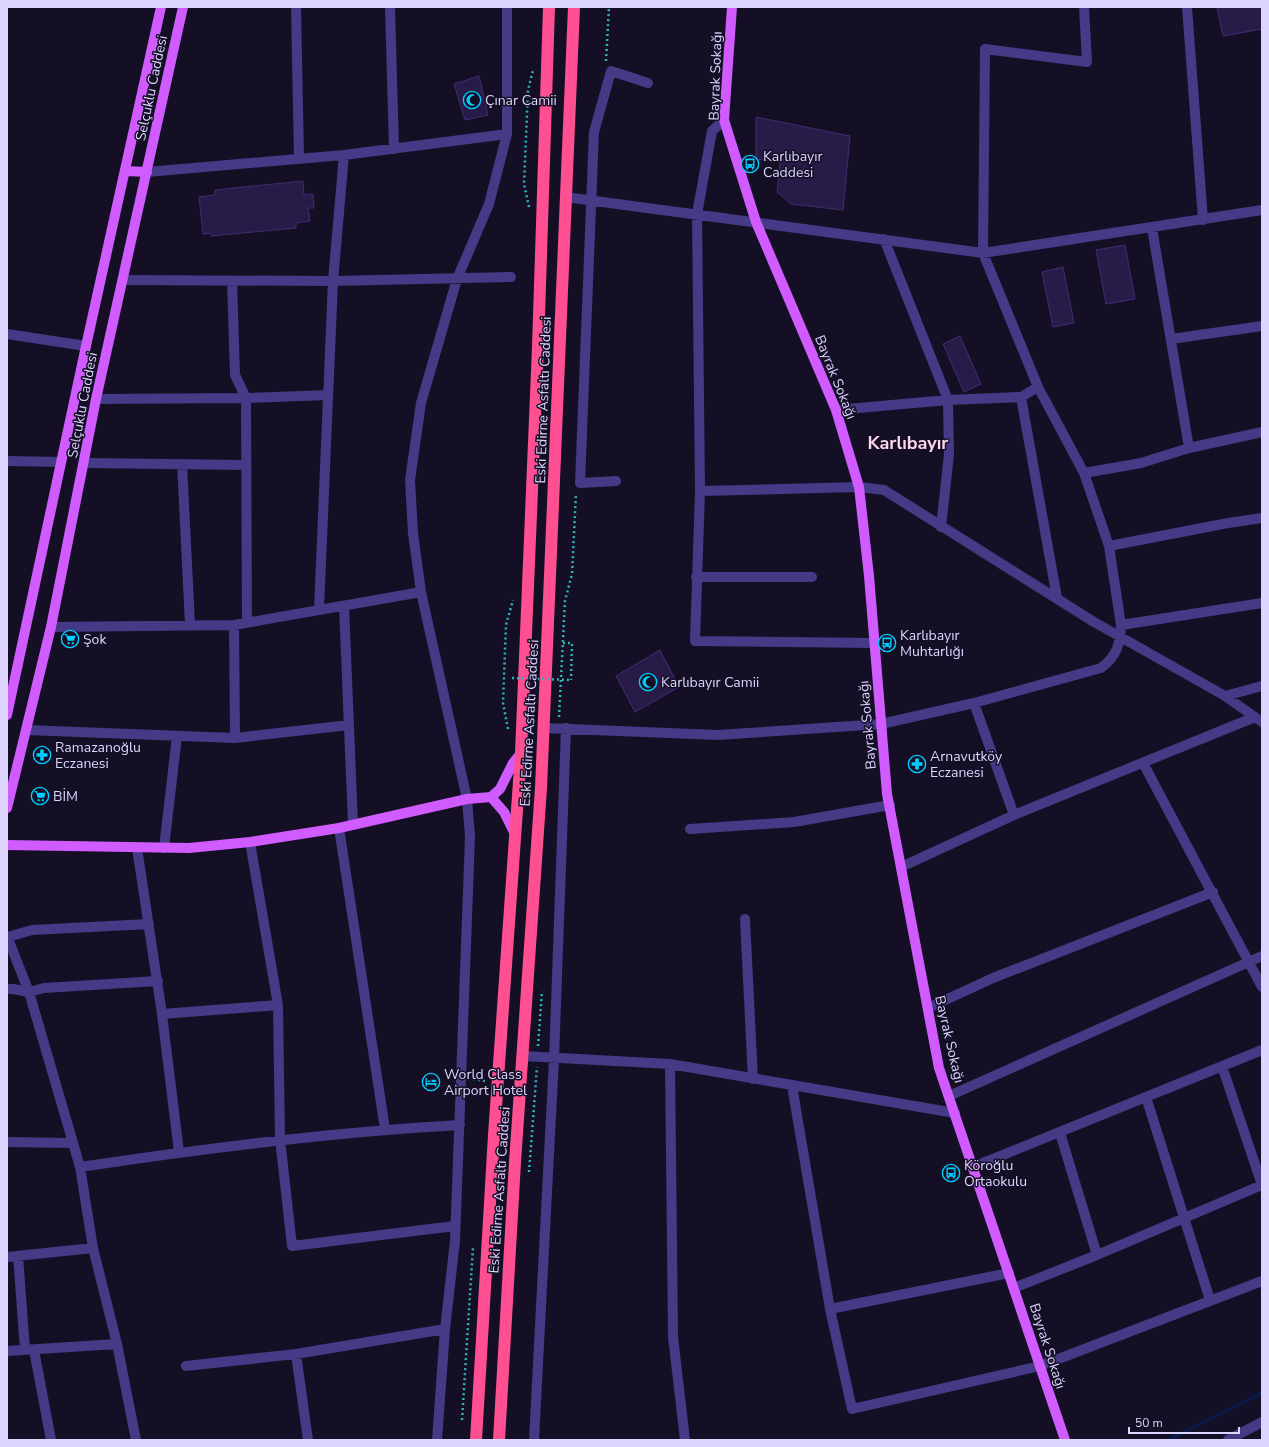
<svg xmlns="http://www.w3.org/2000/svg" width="1269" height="1447" viewBox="0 0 1269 1447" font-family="'Nunito Sans',sans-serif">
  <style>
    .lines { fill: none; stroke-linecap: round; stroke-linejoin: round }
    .stream { stroke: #0a1a44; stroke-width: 4.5 }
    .building { fill: #281b47; stroke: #412d73 }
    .path { stroke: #2fb4b8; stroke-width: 2.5; stroke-dasharray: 2 3; stroke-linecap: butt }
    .minor { stroke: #443a85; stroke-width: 10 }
    .major { stroke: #d05bff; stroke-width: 10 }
    .highway { stroke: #ff4f93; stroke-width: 12 }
    .path-bridge { stroke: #2fb4b8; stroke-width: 2.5; stroke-dasharray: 2 3; stroke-linecap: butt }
    .labels { text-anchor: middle; stroke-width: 3; stroke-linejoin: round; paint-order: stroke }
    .street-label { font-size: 14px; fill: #ddd4ff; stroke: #150f26 }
    .poi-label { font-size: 14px; fill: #ddd4ff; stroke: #150f26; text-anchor: start }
    .district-label { font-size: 18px; font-weight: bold; fill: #ffd6ec; stroke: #150f26 }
  </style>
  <rect width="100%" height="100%" fill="#150f26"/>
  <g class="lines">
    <path class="stream" d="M1168 1440 1262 1393"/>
  </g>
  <path class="building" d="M1217 7H1262V29L1223 36Z
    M479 76 488 115 465 120 454 84Z
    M756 117 850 136 843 210 791 204 777 192 780 162 756 159Z
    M303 181 304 195 313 194 314 208H308L310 221 296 223V228L211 236V233L203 234 199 197 215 195V190Z
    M1125 245 1135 299 1106 304 1096 250Z
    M1063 267 1074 323 1053 327 1042 272Z
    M960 336 981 384 964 392 943 344Z
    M660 650 679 687 635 712 616 676Z"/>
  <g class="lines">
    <path class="path" d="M606 61 609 7
      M529 207 524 184 528 90 533 70
      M563 643H572L571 680
      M559 717 565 601 572 574 576 493
      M508 729 503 703 506 625 513 600
      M538 1046 542 991
      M473 1079 485 1081
      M529 1172 537 1067
      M462 1420 473 1247"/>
    <path class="minor" d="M296 7 299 159
      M390 7 394 149
      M1187 7 1203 220
      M724 120 712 131 697 214 700 491 695 641 874 643
      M147 172 344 155 507 134
      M565 197 983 253 1262 210
      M1152 228 1189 448
      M884 239 948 400 949 454 941 527
      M123 280 333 281 511 277
      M232 281 235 375 246 398 247 623
      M7 334 86 346
      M1171 339 1262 326
      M1038 387 1021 397 1057 598
      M96 399 246 398 328 395
      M836 410 948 400 1021 397
      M7 461 61 462
      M85 463 246 465
      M182 464 190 624
      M1084 473 1141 463 1189 448 1262 432
      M616 481 580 483 594 132 611 71 648 83
      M700 491 859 487 884 490 1094 622 1225 696 1262 722
      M1109 546 1228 523 1262 518
      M696 577H812
      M344 606 353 824
      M319 609 333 281 344 155
      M234 625 235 738
      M1121 625 1262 603
      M51 627 234 625 421 592
      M1225 696 1262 686
      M974 703 1014 815
      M544 728 718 735 881 724 974 703 1101 668C1117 656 1120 645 1121 625L1109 546 1084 473 1038 387 983 253 985 49 1087 62 1084 7
      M26 730 235 738 349 725
      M1143 763 1262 987
      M339 828 385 1129
      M690 829 794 822 890 805
      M250 842 278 1005 280 1139 292 1246 455 1226
      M137 848 162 1014 179 1152
      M164 848 177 736
      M901 867 1014 815 1255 717
      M745 919 753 1079
      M7 936 29 992 80 1167 93 1248 117 1344 136 1440
      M8 937 32 930 149 924
      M7 989H13L29 992 44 988 158 981
      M928 1008 993 978 1213 892
      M162 1014 278 1005
      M523 1056 670 1064 955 1113
      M670 1064 673 1337 685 1440
      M1222 1066 1262 1185
      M792 1086 830 1309 852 1409 1040 1366 1262 1281
      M949 1096 1262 956
      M1146 1097 1210 1300
      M1060 1133 1097 1255
      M7 1142 73 1143
      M80 1167C206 1148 332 1132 460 1125
      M973 1167 1262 1050
      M18 1256 25 1350
      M7 1257 93 1248
      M1014 1288 1097 1255 1262 1185
      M830 1309 1009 1273
      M34 1350 51 1440
      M7 1351 117 1344
      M296 1354 308 1440
      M186 1366 296 1354 445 1329
      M437 1440 445 1329 455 1241 470 837 467 799 421 592 413 533 410 480 421 403 457 279 489 204 507 134V7
      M534 1440 554 1059 566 728
      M1228 1440 1262 1422"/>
    <path class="major" d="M732 7 724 120 756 222 836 410 859 487 869 576 887 794 939 1068 1065 1440
      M126 171 147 172
      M7 715 86 346 161 7
      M491 797 504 812 515 834
      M7 808 51 627 96 399 183 7
      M7 845 189 848 250 842 339 828 467 799 491 797 500 789 513 763 521 753"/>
    <path class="highway" d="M476 1440 494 1135 521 753 538 347 549 7
      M499 1440 515 1162 541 788 574 7"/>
    <path class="path-bridge" d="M512 678 571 680"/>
  </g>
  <defs>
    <symbol id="mosque-ring" viewBox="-11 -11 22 22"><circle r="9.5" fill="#150f26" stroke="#00ceff" stroke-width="1.5"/><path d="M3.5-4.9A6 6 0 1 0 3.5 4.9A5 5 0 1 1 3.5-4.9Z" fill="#00ceff"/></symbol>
    <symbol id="bus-ring" viewBox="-11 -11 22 22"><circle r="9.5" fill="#150f26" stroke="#00ceff" stroke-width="1.5"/><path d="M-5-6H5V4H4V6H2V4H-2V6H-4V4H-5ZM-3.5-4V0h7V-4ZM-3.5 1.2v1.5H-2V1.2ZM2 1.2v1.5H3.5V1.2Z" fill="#00ceff"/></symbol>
    <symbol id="supermarket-ring" viewBox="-11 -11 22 22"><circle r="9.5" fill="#150f26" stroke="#00ceff" stroke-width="1.5"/><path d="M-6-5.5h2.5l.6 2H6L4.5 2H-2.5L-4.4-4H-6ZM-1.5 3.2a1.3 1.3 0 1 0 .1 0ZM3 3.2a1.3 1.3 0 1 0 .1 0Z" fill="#00ceff"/></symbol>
    <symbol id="pharmacy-ring" viewBox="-11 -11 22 22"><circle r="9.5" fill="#150f26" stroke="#00ceff" stroke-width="1.5"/><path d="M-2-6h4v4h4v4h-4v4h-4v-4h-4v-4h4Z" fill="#00ceff"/></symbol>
    <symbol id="hotel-ring" viewBox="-11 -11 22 22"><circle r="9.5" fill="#150f26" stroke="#00ceff" stroke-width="1.5"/><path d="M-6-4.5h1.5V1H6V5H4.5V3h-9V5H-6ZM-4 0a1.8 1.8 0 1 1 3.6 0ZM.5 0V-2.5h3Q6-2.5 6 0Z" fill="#00ceff"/></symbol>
  </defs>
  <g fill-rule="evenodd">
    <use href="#mosque-ring" x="462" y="90" width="20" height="20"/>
    <use href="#bus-ring" x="740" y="154" width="20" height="20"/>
    <use href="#supermarket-ring" x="60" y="629" width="20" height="20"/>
    <use href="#bus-ring" x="877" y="633" width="20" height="20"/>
    <use href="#mosque-ring" x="638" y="672" width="20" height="20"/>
    <use href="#pharmacy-ring" x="32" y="745" width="20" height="20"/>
    <use href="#pharmacy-ring" x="907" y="754" width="20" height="20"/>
    <use href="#supermarket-ring" x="30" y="786" width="20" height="20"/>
    <use href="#hotel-ring" x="421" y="1072" width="20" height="20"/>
    <use href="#bus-ring" x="941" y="1163" width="20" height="20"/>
  </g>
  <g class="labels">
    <g class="street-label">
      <text transform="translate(715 76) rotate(-88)" y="5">Bayrak Sokağı</text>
      <text transform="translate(151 88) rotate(-78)" y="5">Selçuklu Caddesi</text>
      <text transform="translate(836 377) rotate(68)" y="5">Bayrak Sokağı</text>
      <text transform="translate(543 400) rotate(-88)" y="5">Eski Edirne Asfaltı Caddesi</text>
      <text transform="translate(82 405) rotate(-79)" y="5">Selçuklu Caddesi</text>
      <text transform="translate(529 723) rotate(-87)" y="5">Eski Edirne Asfaltı Caddesi</text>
      <text transform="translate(867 725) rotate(-95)" y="5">Bayrak Sokağı</text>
      <text transform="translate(950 1039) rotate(77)" y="5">Bayrak Sokağı</text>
      <text transform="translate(499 1190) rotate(-86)" y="5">Eski Edirne Asfaltı Caddesi</text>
      <text transform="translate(1048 1346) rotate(72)" y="5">Bayrak Sokağı</text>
    </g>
    <g class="poi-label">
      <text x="485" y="105">Çınar Camii</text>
      <text x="763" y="161">Karlıbayır<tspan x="763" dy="16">Caddesi</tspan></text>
      <text x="900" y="640">Karlıbayır<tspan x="900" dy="16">Muhtarlığı</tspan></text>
      <text x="83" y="644">Şok</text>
      <text x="661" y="687">Karlıbayır Camii</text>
      <text x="55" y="752">Ramazanoğlu<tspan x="55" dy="16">Eczanesi</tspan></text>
      <text x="930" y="761">Arnavutköy<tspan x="930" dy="16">Eczanesi</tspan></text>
      <text x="53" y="801">BİM</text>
      <text x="444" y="1079">World Class<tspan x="444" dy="16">Airport Hotel</tspan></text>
      <text x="964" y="1170">Köroğlu<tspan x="964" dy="16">Ortaokulu</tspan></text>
    </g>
    <g class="district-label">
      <text x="908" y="449">Karlıbayır</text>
    </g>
  </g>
  <rect width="1269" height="1447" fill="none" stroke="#ddd4ff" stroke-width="16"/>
  <path d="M1129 1427v6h110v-6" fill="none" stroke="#ddd4ff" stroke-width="2"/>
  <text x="1135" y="1427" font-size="12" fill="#ddd4ff" stroke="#150f26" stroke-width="3" paint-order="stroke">50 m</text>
</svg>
